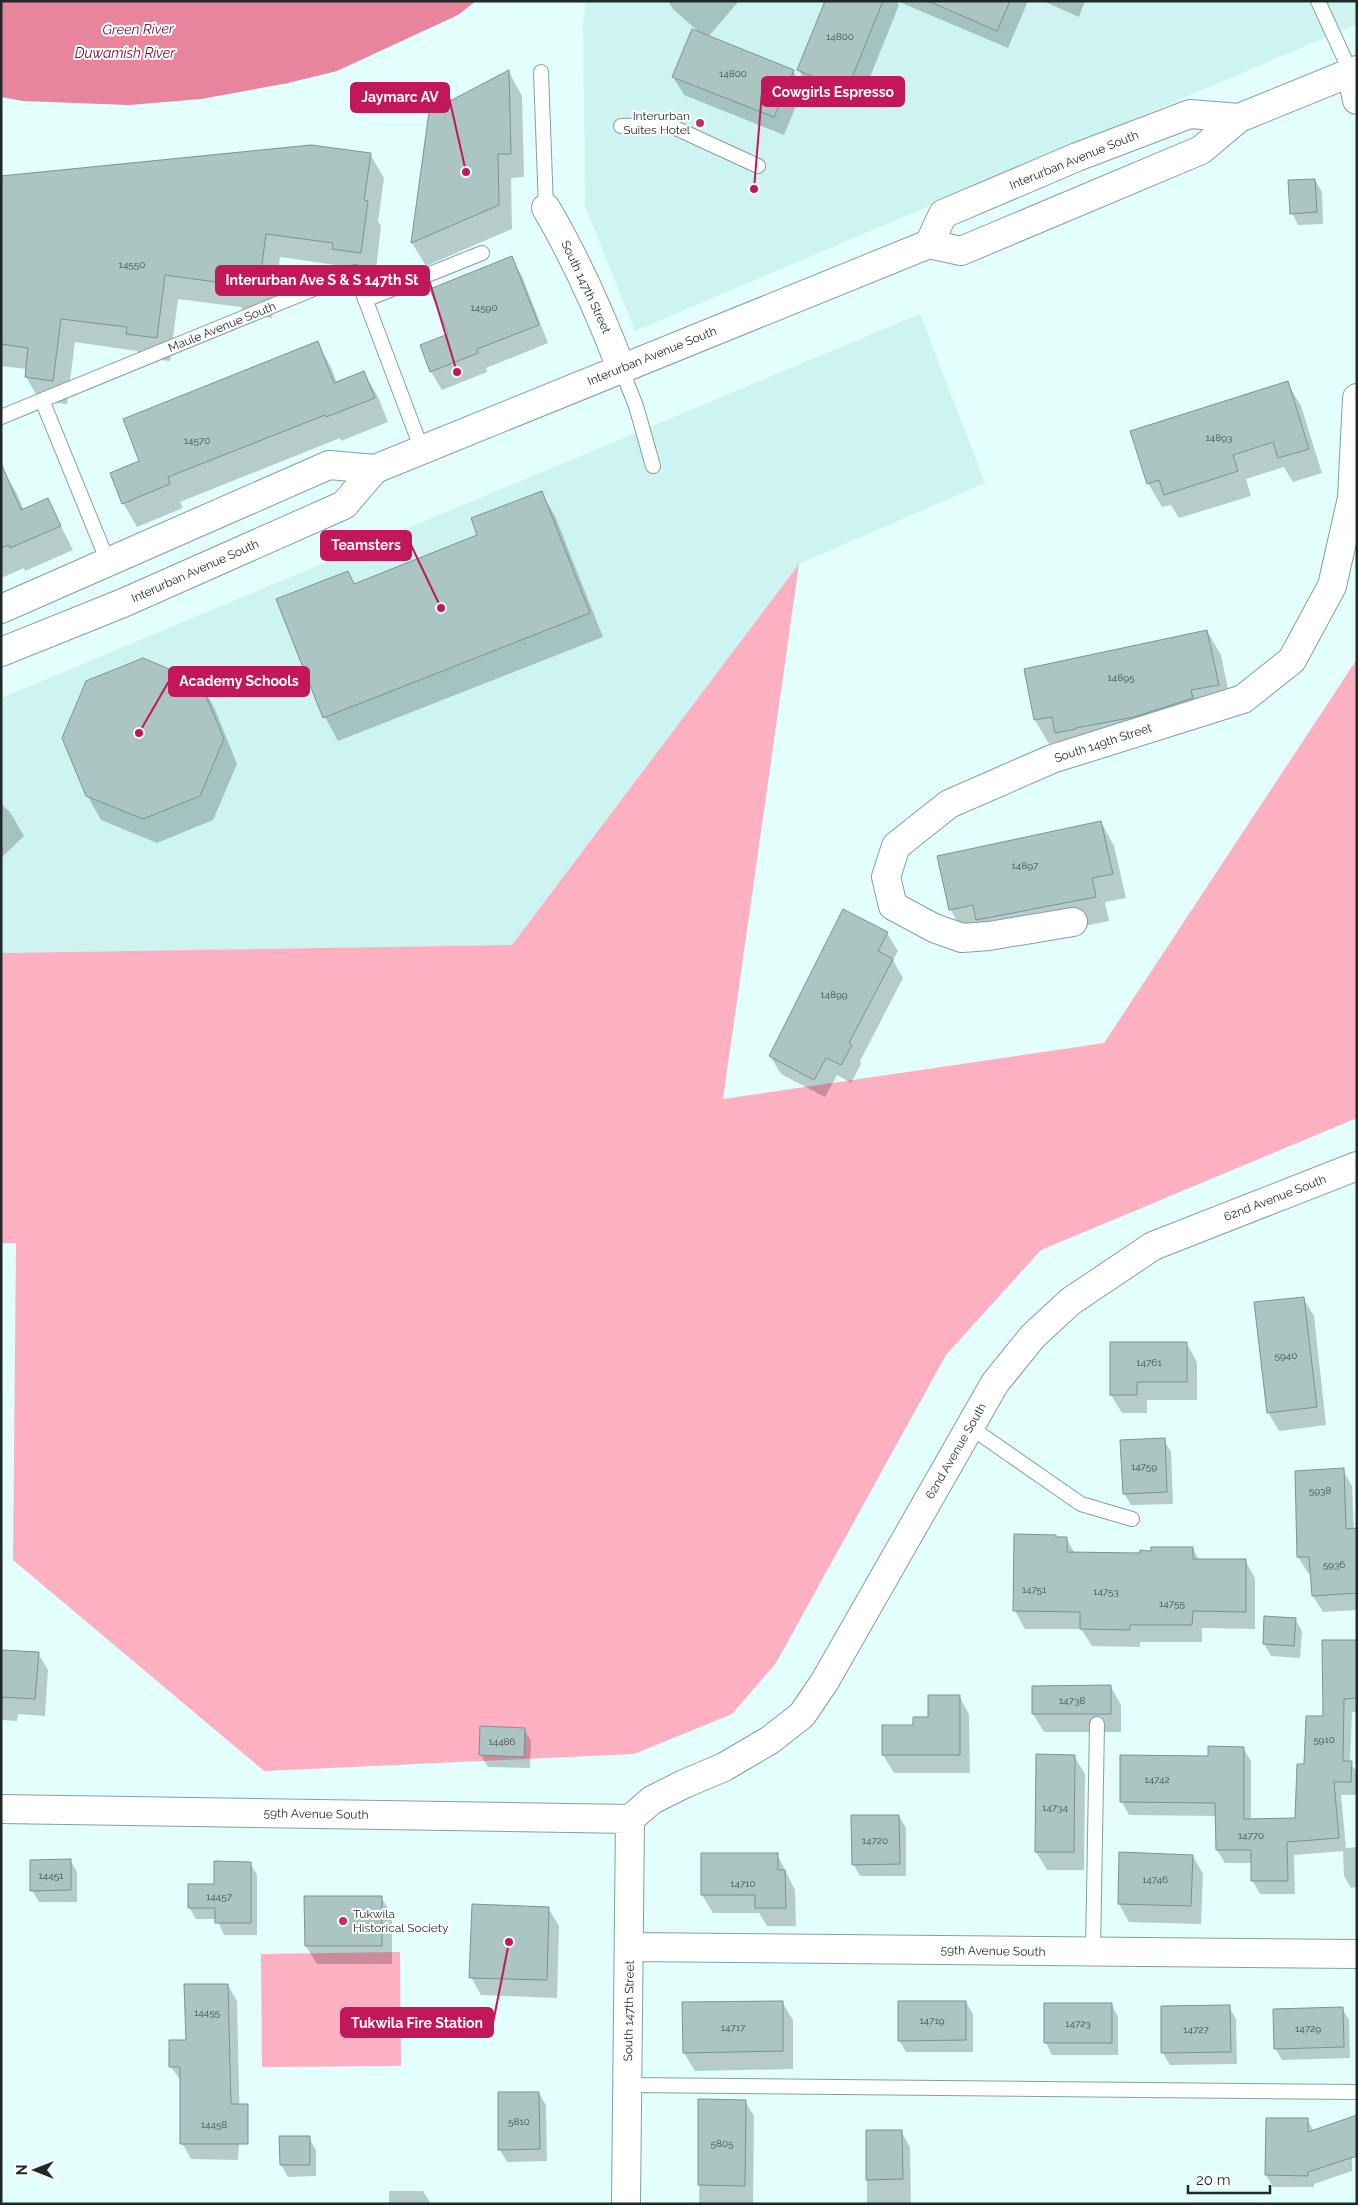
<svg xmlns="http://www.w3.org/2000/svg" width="1358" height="2205" viewBox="0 0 1358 2205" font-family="Raleway,sans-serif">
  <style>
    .built { fill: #cef4f1 }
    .green { fill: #fdb0c1 }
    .water { fill: #e9849d }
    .shadow { fill: #0003 }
    .building { fill: #aac5c2; stroke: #7a9491 }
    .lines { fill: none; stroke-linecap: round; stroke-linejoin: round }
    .service-casing { stroke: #859f9d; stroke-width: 16 }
    .minor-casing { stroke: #859f9d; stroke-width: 30 }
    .secondary-casing { stroke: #859f9d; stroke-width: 30 }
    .service { stroke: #fff; stroke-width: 14 }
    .minor { stroke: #fff; stroke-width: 28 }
    .secondary { stroke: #fff; stroke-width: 28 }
    .poi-dot { fill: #bf3263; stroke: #fff; stroke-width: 2 }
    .labels { text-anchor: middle; stroke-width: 4; stroke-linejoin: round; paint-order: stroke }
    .number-label { font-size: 10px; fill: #41504e }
    .poi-label { font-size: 12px; fill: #1e2928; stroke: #fff; text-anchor: end }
    .street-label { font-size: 12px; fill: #1e2928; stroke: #fff }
    .water-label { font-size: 14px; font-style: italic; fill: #690f31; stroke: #fff }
    .leader { fill: none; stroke: #c2185b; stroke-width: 2 }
    .callout-dot { fill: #c2185b; stroke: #fff; stroke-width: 2 }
    .callout { fill: #c2185b; stroke: #c2185b; stroke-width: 2 }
    .callout-label { font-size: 14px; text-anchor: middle; font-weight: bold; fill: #fff }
  </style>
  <rect width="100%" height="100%" fill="#e3fffc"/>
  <path class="built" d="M586 1H1357V24L635 331 585 206 583 22Z
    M920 314 985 483 799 564 512 945 1 953V698Z"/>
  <path class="green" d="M799 564 723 1099 1104 1043 1357 659V1118L1041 1250 946 1355 776 1663 732 1714 634 1754 264 1771 13 1560 16 1243H1V953L512 945Z
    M400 1952 401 2066 262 2067 261 1954Z"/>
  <path class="water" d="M1 1H476L458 15 337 71 288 83 201 99 129 105 23 101 1 97Z"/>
  <path class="shadow" d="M668 1H739L708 37 793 71 803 89 784 135 684 95 673 77 701 34 673 9Z
    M826 1H897L899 5 858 107 809 88 799 70Z
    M897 1H1028L1008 48Z
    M1043 1H1085L1079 17Z
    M509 72 522 96 524 177 511 178 512 229 426 266 412 243 430 113Z
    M370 154 384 178 378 221 381 226 375 277 347 273 343 266 280 257 272 318 246 315 241 307 178 299 170 361 141 358 137 351 75 342 67 404 40 401 26 377 27 369 1 366V177Z
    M1315 180 1322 192 1323 224 1298 225 1292 213Z
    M511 258 522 276 548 343 486 368 487 372 442 390 431 372 421 346 449 335Z
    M317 343 331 367 337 383 364 373 378 397 388 422 341 441 340 438 180 502 183 508 137 527 123 503Z
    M1287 382 1301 406 1322 473 1293 482 1284 467 1246 479 1251 496 1179 518 1171 505 1162 507 1148 483Z
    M1 470H3L17 494 24 510 48 500 73 550 25 571 24 568 1 578Z
    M541 492 555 516 603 637 338 741 325 717 355 585 479 536Z
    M1207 631 1221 655 1232 709 1070 757 1061 741 1049 744 1035 720Z
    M200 683 214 707 237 764 213 820 157 843 101 820 87 795Z
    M1 804 10 812 24 836 1 858Z
    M1101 822 1114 846 1126 898 1105 902 1109 921 991 944 964 933 950 909Z
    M887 933 898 951 893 960 903 978 860 1061 861 1064 851 1083 837 1075 825 1097 781 1074 770 1056Z
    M1303 1298 1314 1316 1326 1425 1279 1431 1268 1412Z
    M1112 1343 1187 1344 1197 1362V1400H1147V1413H1122L1111 1395Z
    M1164 1440 1171 1452 1173 1504 1131 1505 1124 1493Z
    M1343 1470 1352 1486 1354 1530 1357 1529V1610L1323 1612 1313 1596 1311 1573H1308L1298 1557 1297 1472Z
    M1015 1535 1066 1538 1075 1554H1142L1193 1548 1199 1560H1245L1255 1578V1629L1202 1628V1642H1140V1647L1092 1646 1081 1629H1025L1015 1611Z
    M1295 1619 1302 1631 1300 1658 1271 1656 1264 1644Z
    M1357 1641V1712H1352L1350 1763 1357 1772V1795H1341L1346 1848 1357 1847V1887L1351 1888 1344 1876 1343 1851 1294 1855 1295 1894H1260L1252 1880V1863H1225L1217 1850V1816L1129 1815 1122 1802 1209 1757 1243 1748 1251 1761V1820H1296L1306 1765Z
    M1 1651 38 1653 48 1670 45 1716 18 1714 17 1721 1 1720Z
    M1111 1687 1121 1705V1732H1044L1033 1714Z
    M959 1696 969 1714 970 1773H894L883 1755V1727H914L929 1719Z
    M524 1729 531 1741 530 1768 488 1767 481 1755Z
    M1037 1756H1074L1085 1774 1084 1870H1047L1036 1852Z
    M899 1816 906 1828V1876H860L853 1864Z
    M777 1854 795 1890 796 1926H767L759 1913H713L702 1895Z
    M1193 1856 1203 1874 1201 1924 1129 1922 1119 1904Z
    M70 1860 77 1872V1902H39L32 1890Z
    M250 1863 257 1875V1935H224L217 1919H196L189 1907 215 1885Z
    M381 1897 392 1915V1964H317L306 1946Z
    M548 1908 559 1926 557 1998 481 1995 471 1977Z
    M228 1985 237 2001 240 2133 238 2160 191 2159 182 2143V2082L171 2067Z
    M782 2002 793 2020V2069L695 2071 684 2053Z
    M966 2002 973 2014V2052H906L899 2040Z
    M1111 2004 1118 2016V2055H1052L1046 2043Z
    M1229 2007 1236 2019 1237 2064 1170 2065 1163 2053Z
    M1342 2008 1349 2020 1350 2058 1282 2060 1275 2048Z
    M539 2093 546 2105 547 2161 507 2162 500 2150Z
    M700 2101H745L754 2116 753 2204H699Z
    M1307 2119 1314 2132 1352 2133V2171L1314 2184V2187H1273L1266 2175Z
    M867 2131H901L910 2147 911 2204H867Z
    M281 2138H309L316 2150V2176L288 2177 281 2165Z
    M389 2191H423L431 2204H389Z"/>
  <path class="building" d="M825 1H883L847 90 797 70Z
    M928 1H1010L997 31Z
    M692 29 794 70 774 117 672 77Z
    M509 70 511 154H498L499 205 411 243 429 112Z
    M311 145 371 153 364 200 368 201 361 253 332 249 333 243 266 234 258 295 230 291 231 284 165 275 157 338 126 334 127 327 61 319 53 381 25 377 28 348 1 344V176Z
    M1315 179 1317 212 1290 214 1288 180Z
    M512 256 539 325 477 349 478 353 430 372 420 345 448 334 430 289Z
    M318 341 334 383 364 371 375 398 326 417 325 415 168 477 170 484 122 504 110 473 139 461 123 419Z
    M1288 381 1309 449 1278 458 1273 442 1233 455 1238 471 1164 495 1159 480 1147 484 1130 431Z
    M1 463 21 510 48 498 61 526 10 548 9 545 1 548Z
    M542 491 590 613 323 718 276 599 348 571 354 584 477 535 471 518Z
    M1207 630 1219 685 1191 690 1193 698 1134 717 1076 728V729L1055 733 1052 717 1034 720 1024 669Z
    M143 658 200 682 224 739 200 796 143 819 86 796 62 738 86 681Z
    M1101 821 1113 874 1092 878 1096 897 976 920 973 905 949 910 937 856Z
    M843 909 888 932 878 951 893 959 849 1043 852 1045 841 1065 826 1058 814 1080 769 1056Z
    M1304 1297 1317 1407 1267 1413 1254 1302Z
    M1110 1342H1187V1382H1137V1395H1110Z
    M1165 1438 1167 1492 1123 1494 1120 1440Z
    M1344 1468 1346 1529 1357 1528V1593L1312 1596 1309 1557H1297L1295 1471Z
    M1014 1534 1056 1535V1537H1067V1552L1140 1553V1550L1151 1551V1547H1193V1559H1246V1612L1193 1611 1192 1625H1130V1630L1080 1629V1612L1013 1611Z
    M1264 1616 1296 1618 1294 1646 1263 1644Z
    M1322 1640H1357V1698L1344 1699 1343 1761H1352L1351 1782H1334L1339 1838 1287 1842 1288 1881H1251V1850H1216L1215 1803 1120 1802V1755L1208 1756V1746L1244 1747V1819L1295 1818 1297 1764H1304L1306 1716H1323Z
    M1 1650 39 1652 35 1699 1 1697Z
    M1111 1685V1714H1032V1686Z
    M928 1695H960V1755H882V1725H913V1717H928Z
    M480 1726 525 1728 524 1757 479 1755Z
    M1036 1754 1075 1755 1074 1852H1035Z
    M851 1815H899L900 1864 852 1865Z
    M1119 1852 1193 1855 1191 1906 1118 1904Z
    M701 1853H778V1870H785L786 1908H755V1895H701Z
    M71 1859V1890L30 1891V1860Z
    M214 1861 251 1862V1923H215V1908H188V1884H214Z
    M304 1896H382V1946H305Z
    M472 1904 549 1907 547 1980 469 1978Z
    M184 1984H228L231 2104H248V2144H180V2067H169V2040H186Z
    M783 2001V2051L683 2053 682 2002Z
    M898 2001H966V2040L898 2041Z
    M1044 2003H1112V2043H1044Z
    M1230 2005 1231 2052 1161 2053V2006Z
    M1343 2007 1344 2047 1274 2049 1273 2009Z
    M498 2092H539L540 2149 498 2150Z
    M698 2099 746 2100 745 2186 698 2185Z
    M1357 2115V2156L1308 2172V2176L1265 2175 1266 2118H1308V2132Z
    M866 2130H902L903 2179 866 2180Z
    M279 2136H310V2165H280Z"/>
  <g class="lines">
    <defs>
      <path id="service" d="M1318 1 1351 73
        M541 72 546 208
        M621 126 669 125 758 166
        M365 300 482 253
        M621 368 636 406 653 466
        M42 400 108 562
        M1 417 355 272 422 450
        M970 1427 1081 1504 1132 1519
        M1093 1952 1097 1724
        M628 2085 1357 2092"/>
      <path id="minor" d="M1351 73 1357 100
        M546 208C576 259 600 313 621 368
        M1073 922 989 936 962 938 934 928 893 906 886 877 896 846 949 804 1052 759 1243 699 1292 660 1332 586 1352 498 1357 398
        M1 1809 630 1819
        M630 1819 652 1800 684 1784 724 1767 770 1740 802 1715 825 1681 995 1383 1033 1336 1071 1301 1153 1246 1357 1166
        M630 1947 1357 1954
        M626 2204 630 1819"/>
      <path id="secondary" d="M929 244 943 214 1077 157 1190 114 1239 118
        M1 609 329 465 375 469
        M1 652 123 603 344 505 375 469 929 244 961 251 1201 150 1239 118 1357 70"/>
    </defs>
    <use href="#service" class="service-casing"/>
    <use href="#minor" class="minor-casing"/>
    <use href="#secondary" class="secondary-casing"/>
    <use href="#service" class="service"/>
    <use href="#minor" class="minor"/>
    <use href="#secondary" class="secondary"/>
  </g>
  <g class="poi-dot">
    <circle cx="700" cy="123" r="5"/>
    <circle cx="343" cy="1921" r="5"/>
  </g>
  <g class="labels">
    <g class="number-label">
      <text x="840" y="40">14800</text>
      <text x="733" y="77">14800</text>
      <text x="132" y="268">14550</text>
      <text x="484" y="311">14590</text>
      <text x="1219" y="441">14893</text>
      <text x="197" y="444">14570</text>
      <text x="1121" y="681">14895</text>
      <text x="1025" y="869">14897</text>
      <text x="834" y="998">14899</text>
      <text x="1286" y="1359">5940</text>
      <text x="1149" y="1366">14761</text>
      <text x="1144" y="1470">14759</text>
      <text x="1320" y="1494">5938</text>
      <text x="1334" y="1568">5936</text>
      <text x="1034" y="1593">14751</text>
      <text x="1106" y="1595">14753</text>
      <text x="1172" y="1607">14755</text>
      <text x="1072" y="1704">14738</text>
      <text x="1324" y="1743">5910</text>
      <text x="502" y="1745">14486</text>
      <text x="1157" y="1783">14742</text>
      <text x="1055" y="1811">14734</text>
      <text x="1251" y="1839">14770</text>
      <text x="875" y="1844">14720</text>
      <text x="51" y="1879">14451</text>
      <text x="1155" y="1883">14746</text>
      <text x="743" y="1887">14710</text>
      <text x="219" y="1900">14457</text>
      <text x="207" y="2016">14455</text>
      <text x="932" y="2024">14719</text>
      <text x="1078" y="2027">14723</text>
      <text x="733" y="2031">14717</text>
      <text x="1308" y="2032">14729</text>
      <text x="1196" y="2033">14727</text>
      <text x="519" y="2125">5810</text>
      <text x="214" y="2128">14458</text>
      <text x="722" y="2147">5805</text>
    </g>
    <g class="poi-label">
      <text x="690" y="120">Interurban<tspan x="690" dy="14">Suites Hotel</tspan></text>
      <text x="353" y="1918" text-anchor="start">Tukwila<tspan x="353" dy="14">Historical Society</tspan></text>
    </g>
    <g class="street-label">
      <text transform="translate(1074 160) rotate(-22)" y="4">Interurban Avenue South</text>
      <text transform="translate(586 287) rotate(65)" y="4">South 147th Street</text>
      <text transform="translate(222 327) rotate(-22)" y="4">Maule Avenue South</text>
      <text transform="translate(652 356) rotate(-22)" y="4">Interurban Avenue South</text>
      <text transform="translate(195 571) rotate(-24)" y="4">Interurban Avenue South</text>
      <text transform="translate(1103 743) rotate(-18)" y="4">South 149th Street</text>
      <text transform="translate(1275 1198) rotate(-21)" y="4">62nd Avenue South</text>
      <text transform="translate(956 1451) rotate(-60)" y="4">62nd Avenue South</text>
      <text transform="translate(316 1814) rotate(1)" y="4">59th Avenue South</text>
      <text transform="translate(993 1951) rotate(1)" y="4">59th Avenue South</text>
      <text transform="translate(629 2011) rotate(-89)" y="4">South 147th Street</text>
    </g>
    <g class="water-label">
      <text transform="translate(138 29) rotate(-1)" y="5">Green River</text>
      <text x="125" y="58">Duwamish River</text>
    </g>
  </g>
  <path class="leader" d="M754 189L762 92M466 172L449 97M457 372L429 280M441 608L411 545M139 733L169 681M509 1942L493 2023"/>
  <g class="callout-dot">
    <circle cx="754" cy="189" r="5"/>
    <circle cx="466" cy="172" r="5"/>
    <circle cx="457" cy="372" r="5"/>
    <circle cx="441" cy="608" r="5"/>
    <circle cx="139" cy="733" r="5"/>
    <circle cx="509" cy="1942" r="5"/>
  </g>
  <g class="callout">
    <rect x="762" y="77" width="142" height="29" rx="5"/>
    <rect x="351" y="83" width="98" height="29" rx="5"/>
    <rect x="216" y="266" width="213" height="29" rx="5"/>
    <rect x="321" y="531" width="90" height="29" rx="5"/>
    <rect x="169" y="667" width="140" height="29" rx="5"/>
    <rect x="341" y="2008" width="152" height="29" rx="5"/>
  </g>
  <g class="callout-label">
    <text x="833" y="97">Cowgirls Espresso</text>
    <text x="400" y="102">Jaymarc AV</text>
    <text x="322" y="285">Interurban Ave S &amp; S 147th St</text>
    <text x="366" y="550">Teamsters</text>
    <text x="239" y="686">Academy Schools</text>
    <text x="417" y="2028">Tukwila Fire Station</text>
  </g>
  <rect width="1358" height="2205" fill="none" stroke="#1e2928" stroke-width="5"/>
  <g transform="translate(35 2170) rotate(270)" stroke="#ffffff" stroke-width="4" paint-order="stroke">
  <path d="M0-4L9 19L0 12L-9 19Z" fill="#1e2928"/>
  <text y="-8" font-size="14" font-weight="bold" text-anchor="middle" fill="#1e2928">N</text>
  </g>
  <path d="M1188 2185v8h82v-8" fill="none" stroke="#1e2928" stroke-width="2.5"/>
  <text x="1196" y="2185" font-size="15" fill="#1e2928" stroke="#ffffff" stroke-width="4" paint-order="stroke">20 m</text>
</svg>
